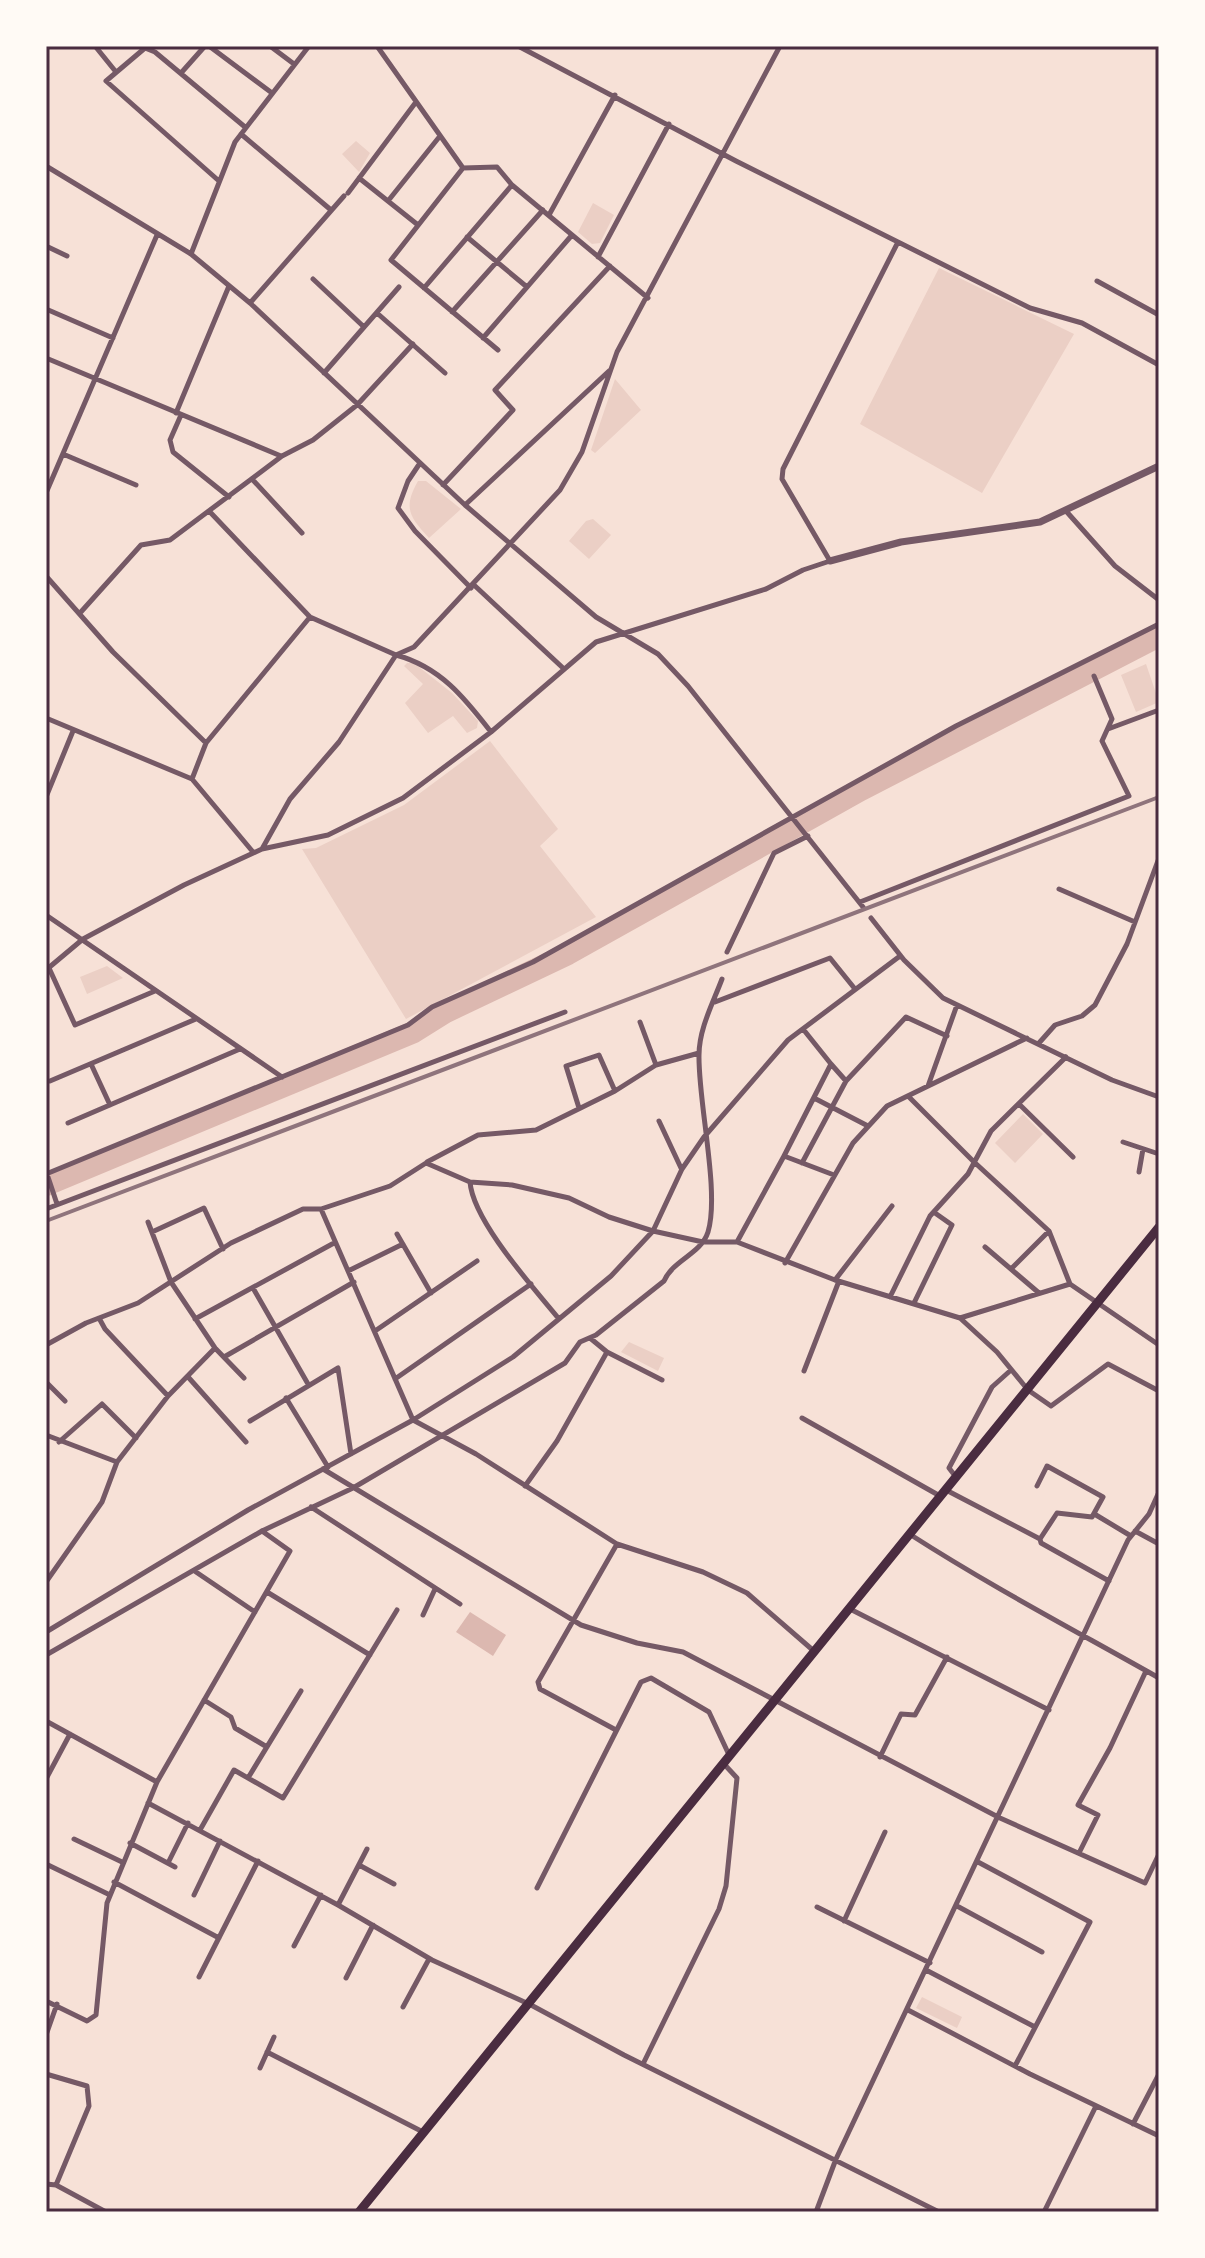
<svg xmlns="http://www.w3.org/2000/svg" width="1205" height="2258" viewBox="0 0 1205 2258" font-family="Lato,sans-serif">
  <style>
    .green { fill: #ebcfc5 }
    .water { fill: #dcb8b0 }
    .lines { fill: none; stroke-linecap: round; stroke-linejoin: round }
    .river { stroke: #dcb8b0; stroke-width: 22 }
    .minor { stroke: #755966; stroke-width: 5 }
    .tertiary { stroke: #755966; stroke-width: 7 }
    .trunk { stroke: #4a2c40; stroke-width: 9 }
    .rail { stroke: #8f747c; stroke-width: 4 }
    .neatline { fill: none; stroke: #4a2c40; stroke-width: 3 }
  </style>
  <rect width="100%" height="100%" fill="#f7e1d7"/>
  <path class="green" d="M356 141 370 153 359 172 342 154Z
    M593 203 614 215 600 243 592 244 578 232Z
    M939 268 1074 334 982 493 860 424Z
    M615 379 641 410 595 453 591 450Z
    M418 481H426L461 509 429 538C409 516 403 508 418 481Z
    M593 519 611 535 589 559 569 541 586 521Z
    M407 663H414L452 693 478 721 477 728 467 733 453 716 428 733 405 703 423 684 404 666Z
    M1146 664 1159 702 1136 712 1121 675Z
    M490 741 558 829 540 846 596 917 406 1019 302 849 316 848 404 805Z
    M107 966 123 978 87 994 80 977Z
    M1023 1114 1043 1134 1015 1163 995 1143Z
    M629 1342 664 1358 658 1371 621 1352Z
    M922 1997 962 2017 957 2028 916 2008Z"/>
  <path class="water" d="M470 1612 506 1635 493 1656 456 1632Z"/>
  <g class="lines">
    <path class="river" d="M46 1185 414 1032 446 1012 568 954 861 790 1159 636"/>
    <path class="minor" d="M95 46 116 72
      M209 46 272 93
      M270 46 294 64
      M377 46 463 168 497 167 512 185 648 298
      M518 46 736 161 1030 308 1082 323 1159 365
      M181 73 205 46
      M241 134 331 210
      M46 166 191 254 250 303 465 505 596 617 658 654 688 686 863 907
      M463 168 391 260 498 350
      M359 178 418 225
      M219 181 106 81 145 48 155 52 245 127
      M348 193 416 102
      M388 201 440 136
      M549 215 615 95
      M467 237 527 287
      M46 246 67 256
      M191 254 235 142 309 46
      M598 257 669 124
      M313 279 364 327
      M1097 281 1159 315
      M424 288 512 185
      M250 303 344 196
      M46 309 113 338
      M452 312 543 210
      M377 313 445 373
      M483 338 572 235
      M46 358 281 456
      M324 373 399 287
      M176 413 229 286
      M181 415 170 440 173 452 229 497
      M63 454 136 485
      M420 463 408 481 398 508 415 531 471 588
      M252 479 302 533
      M443 485 513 410 495 390 610 266
      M46 493 157 235
      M465 505 609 371
      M1066 511 1115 566 1159 600
      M210 512 310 617 396 655 414 647 560 490 582 452 617 352 780 46
      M46 576 113 652 206 743
      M474 585 563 668
      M80 613 141 545 170 540 282 456 313 440 357 405 413 344
      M46 718 192 779 253 852
      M1108 729 1159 710
      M192 779 206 743 310 617
      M46 797 73 731
      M262 849 290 799 339 742 396 655C440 667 464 697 491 732
      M1059 889 1135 922
      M860 902 1129 796 1102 741 1112 719 1094 676
      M46 915 282 1077
      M871 918 904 960 943 998 1112 1080 1159 1097
      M727 952 774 853 808 836
      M49 968 75 1025 155 991
      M46 970 83 939 184 885 262 849 328 835 403 798 491 732 596 642 766 589 803 570 830 561 782 479 783 469 898 242
      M715 1002 830 958 855 989
      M640 1022 656 1065
      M1039 1043 1055 1025 1082 1016 1095 1005 1127 944 1159 858
      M91 1064 110 1105
      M831 1064 846 1081
      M50 1081 196 1019
      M928 1086 957 1005
      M908 1096 973 1161 1049 1231 1070 1284 1159 1345
      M814 1098 868 1126
      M1019 1104 1073 1157
      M579 1108 566 1066 599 1055 615 1091
      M659 1121 681 1168
      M68 1123 240 1049
      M1123 1142 1159 1154
      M784 1156 831 1064 803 1029
      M427 1162 478 1135 536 1130 615 1091 656 1065 699 1053
      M802 1163 846 1081 906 1017 947 1036
      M1139 1172 1143 1149
      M46 1174 408 1025 432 1007 533 962 956 726 1159 624
      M47 1174 57 1204
      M470 1182C473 1221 533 1287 559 1319
      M46 1209 565 1012
      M321 1209 413 1420 476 1454 617 1544 703 1572 747 1593 815 1652
      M148 1222 171 1282 215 1348 244 1378
      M152 1232 204 1208 223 1249
      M397 1234 431 1293
      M737 1242 784 1156 834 1175
      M985 1247 1039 1293
      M785 1263 853 1143 887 1106 1027 1038
      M1011 1269 1049 1231
      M348 1271 403 1244
      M835 1280 892 1206
      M253 1288 308 1384
      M890 1297 930 1216 968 1174 991 1131 1066 1057
      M914 1303 952 1225 935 1213
      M99 1318 105 1329 168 1396
      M960 1318 1070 1284
      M195 1319 334 1243
      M375 1331 477 1261
      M590 1338 607 1352
      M46 1345 86 1323 138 1303 231 1243 303 1209H321L390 1186 426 1163 470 1182 512 1185 569 1198 609 1217 653 1231 703 1242H737L835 1280 960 1318 997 1352 1028 1390 1051 1406 1108 1364 1159 1391
      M224 1357 354 1282
      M804 1371 839 1281
      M189 1378 246 1442
      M395 1379 531 1284
      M46 1382 65 1401
      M286 1398 328 1467
      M802 1418 940 1496
      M250 1421 338 1368 351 1454
      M46 1435 117 1462
      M59 1442 102 1404 136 1438
      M323 1469 581 1625 637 1643 683 1652 1000 1818 1145 1883 1159 1854
      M956 1477 949 1468 992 1387 1011 1370
      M525 1486 557 1441 607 1352 662 1380
      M946 1490 1040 1539 1057 1513 1092 1517 1103 1497 1047 1466 1037 1486
      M311 1507 460 1604
      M1096 1515 1131 1536
      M1135 1531 1159 1544
      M911 1535C992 1587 1076 1631 1159 1678
      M1040 1539 1041 1543 1109 1581
      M196 1572 255 1612
      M46 1582 102 1502 117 1462 168 1396 215 1348
      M267 1592 370 1655
      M850 1609 1049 1710
      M423 1615 435 1589
      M46 1632 248 1510 413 1420 513 1357 611 1276 653 1231 682 1169 704 1137 788 1040 900 956
      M46 1655 262 1531 353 1488 565 1363 580 1342 596 1335 664 1281C673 1260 701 1254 708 1232 720 1192 698 1102 699 1055 699 1029 713 1003 722 979
      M204 1700 231 1717 235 1728 267 1747
      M46 1721 157 1782 107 1903 96 2015 87 2021 46 2001
      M616 1730 540 1689 538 1682 617 1544
      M880 1757 901 1714 915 1715 947 1657
      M248 1778 301 1691
      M46 1779 70 1734
      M157 1782 290 1551 262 1531
      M148 1803 338 1905 432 1960 531 2005 624 2055 939 2212
      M200 1830 234 1770 283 1798 397 1610
      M74 1839 122 1862
      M130 1843 175 1867
      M1079 1853 1098 1815 1078 1805 1110 1748 1146 1671
      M978 1862 1090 1922 1015 2066
      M168 1863 188 1823
      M46 1864 110 1895
      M359 1865 394 1884
      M114 1882 219 1938
      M537 1888 641 1682 651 1678 709 1712 730 1757
      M194 1895 220 1841
      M338 1905 367 1849
      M957 1906 1042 1952
      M817 1907 930 1963
      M844 1921 885 1832
      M294 1946 321 1895
      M926 1970 1035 2027
      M199 1977 258 1861
      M346 1978 373 1925
      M403 2007 429 1959
      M908 2010 1030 2074 1159 2136
      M46 2035 57 2004
      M267 2052 423 2132
      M643 2064 719 1909 726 1886 737 1778 724 1764
      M260 2068 274 2037
      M46 2074 87 2086 89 2106 56 2185
      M1133 2124 1159 2074
      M46 2184 56 2185 106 2212
      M816 2212 836 2159 1128 1540 1149 1514 1159 1492
      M1044 2212 1096 2106"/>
    <path class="tertiary" d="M830 561 901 542 1040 522 1159 466"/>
    <path class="trunk" d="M359 2212 1159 1227"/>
    <path class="rail" d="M46 1221 1159 797"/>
  </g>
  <rect width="1205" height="2258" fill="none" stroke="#fffaf5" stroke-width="96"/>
  <rect x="48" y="48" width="1109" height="2162" class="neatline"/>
</svg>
